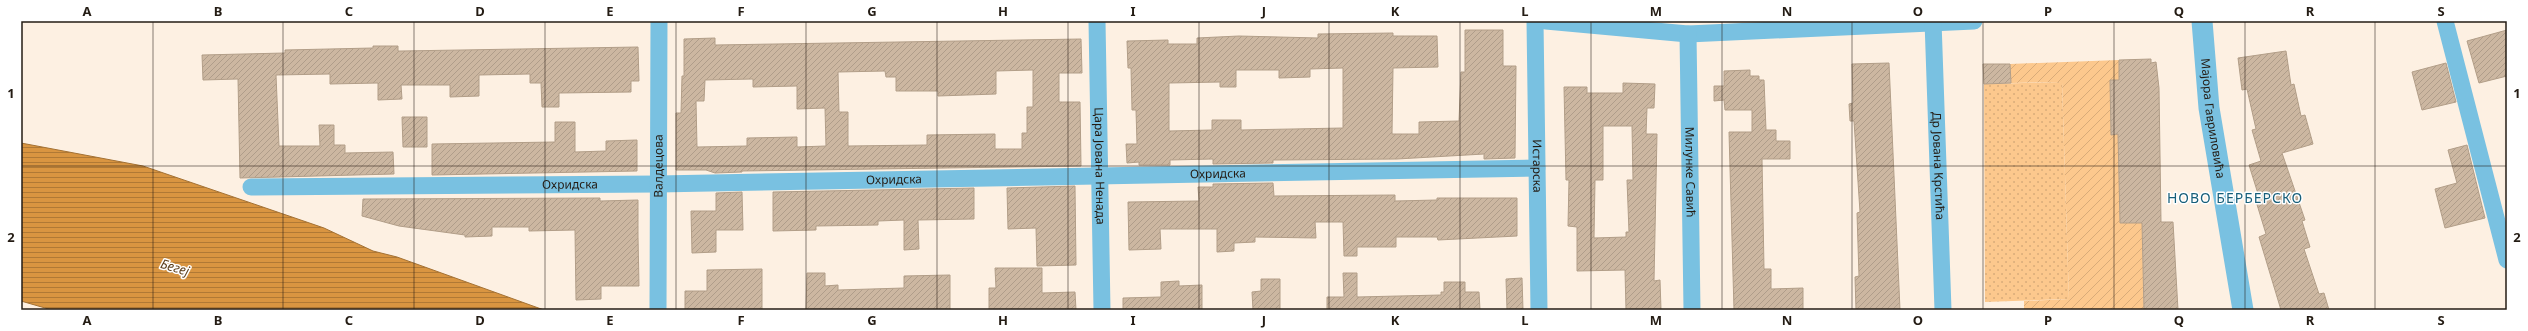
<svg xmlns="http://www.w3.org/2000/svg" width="2528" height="331" viewBox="0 0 2528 331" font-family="'Noto Sans',sans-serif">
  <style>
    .grass { fill: url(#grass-dots) }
    .garden { fill: url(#garden-furrows) }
    .water { fill: url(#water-rules); stroke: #a37134 }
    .building { fill: url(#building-hatch); stroke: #b29e88; fill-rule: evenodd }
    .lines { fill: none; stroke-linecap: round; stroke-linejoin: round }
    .minor { stroke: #79c1e1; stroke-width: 17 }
    .tertiary { stroke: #79c1e1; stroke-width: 21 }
    .grid { fill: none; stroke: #241c14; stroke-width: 1; stroke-opacity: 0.55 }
    .labels { text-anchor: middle; stroke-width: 3; stroke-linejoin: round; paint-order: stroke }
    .street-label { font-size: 12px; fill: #241c14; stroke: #fff }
    .water-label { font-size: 13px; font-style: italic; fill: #604321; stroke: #fff }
    .quarter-label { font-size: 14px; letter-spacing: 1px; fill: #175f7a; stroke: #fff }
    .neatline { fill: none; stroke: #241c14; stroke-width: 1.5 }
    .grid-label { font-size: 13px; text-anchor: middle; font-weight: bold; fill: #241c14 }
  </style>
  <defs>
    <pattern id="grass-dots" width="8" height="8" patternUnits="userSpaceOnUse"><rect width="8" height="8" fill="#fcc88d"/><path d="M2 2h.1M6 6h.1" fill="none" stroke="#d8ab79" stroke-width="1.8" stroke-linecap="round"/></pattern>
    <pattern id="garden-furrows" width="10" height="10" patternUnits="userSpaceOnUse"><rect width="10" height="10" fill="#fcc88d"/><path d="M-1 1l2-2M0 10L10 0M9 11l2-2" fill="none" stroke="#d8ab79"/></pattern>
    <pattern id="water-rules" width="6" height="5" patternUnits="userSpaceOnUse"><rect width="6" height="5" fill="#d99541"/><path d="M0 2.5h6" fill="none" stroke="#b07935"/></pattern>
    <pattern id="building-hatch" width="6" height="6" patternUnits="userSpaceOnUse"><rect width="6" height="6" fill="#ccb7a1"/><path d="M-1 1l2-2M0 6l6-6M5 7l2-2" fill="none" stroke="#af9d8a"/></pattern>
  </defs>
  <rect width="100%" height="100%" fill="#fdf0e2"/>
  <path class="grass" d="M2062 82 2069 299 1985 302 1984 84Z"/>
  <path class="garden" d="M2119 60V80H2110L2111 134H2118L2120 223H2142L2144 310H2024V301L2069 299 2062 82 2011 83 2010 64Z"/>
  <path class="water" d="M21 143 143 166 324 228 373 251 397 257 544 310H52L21 301Z"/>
  <path class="building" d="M1465 30H1503V66H1516L1515 158 1484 159V154L1397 159 1278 160H1273V163L1213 164V159L1170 160V165H1139V162L1127 163 1126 144H1137L1136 110H1132L1131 68H1128L1127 41 1168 40V44H1197V38L1239 36 1318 38V34L1393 33V36H1437L1438 67 1393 68 1392 134H1419V122L1459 121 1461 72H1465ZM1343 68V128L1241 130V120H1212V130L1169 131V83L1220 82V87H1236V70H1279V78L1310 77V69Z
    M2507 30V76L2479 83 2467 41Z
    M715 38V45L1081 39 1082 73H1059V102H1080L1081 166 742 171V172L715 173 706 170H676V113H681L682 76H684V39ZM1033 70V107H1027V133H1022V149H995V134L927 135V145L848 146V112H839L838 72 885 71 886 77H896V91H938V96L996 94V71ZM753 79V87L797 86V109L825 108 826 146 797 147V137L747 138V146L697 147 696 101H704L705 80Z
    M373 46H398V51H401L638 47 639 81H631V92L559 93V107H542L541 83H530V74L479 75V96L450 97V85H401L402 99 378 100V83L330 84V74L276 75 279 146H320L319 125H334V145H345V153L393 152 394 174 240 178 238 79 203 80 202 55 285 53V50L373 48Z
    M2286 51 2291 85 2294 84 2301 116 2305 115 2313 144 2282 153 2305 220 2302 221 2310 247 2304 249 2319 294 2324 293 2329 310H2281L2259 237 2266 234 2255 198 2259 197 2249 165 2261 161 2252 130 2256 129 2247 89 2242 90 2238 58Z
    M2151 59V63L2156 62 2159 88 2161 222H2173L2178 310H2144L2142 223H2120L2118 134 2111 135 2110 80H2119V60Z
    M1889 63 1900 310H1856L1855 277 1859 276 1857 213 1860 212 1854 121H1850L1849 104 1853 103 1852 64Z
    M2446 63 2456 102 2422 110 2412 72Z
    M1983 64H2010L2011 83 1984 84Z
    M1750 70V76H1759V80H1764L1766 130H1776V141H1790V159H1762L1764 269H1771V289L1803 288V310H1734L1729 132H1752V110H1725L1724 100 1714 101V86H1724V71Z
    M1623 83 1655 84 1654 108H1647L1646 134H1657L1654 281 1660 280 1661 310H1626L1625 270 1577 271V227L1568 226 1569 180H1566L1564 87H1587V93H1623ZM1603 126H1632L1633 180H1627L1629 232H1626V237L1594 238 1595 180H1603Z
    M402 117H427V147H403Z
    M555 122H575V152L606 151V141L637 140V171L432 175V144L555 142Z
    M2467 145 2485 218 2445 228 2435 189 2457 183 2448 150Z
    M1273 183 1274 196 1395 195V201L1437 200V198H1517V236L1438 240 1437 237H1396V247H1357V256H1344L1343 222H1315L1316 238 1255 237V242L1234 243V251L1217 252V229H1160L1161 249 1129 250 1128 202 1199 201 1198 187H1213V184Z
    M1075 186 1076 265 1037 266 1036 228 1008 229 1007 188Z
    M974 188V219L918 220 919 249 904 250V220L878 221V225L816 226V230L773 231V192Z
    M742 192 743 230H716V252L692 253 691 211H716V193Z
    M600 198V201L638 200V236L639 286H601V299L576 300 575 230 529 231V227H492V236L465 237V235L399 226 362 216 363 199Z
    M995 268H1042V293L1075 292 1076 310H989V288H996Z
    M762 269V310H685V291H707V270Z
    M807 273H825V286L838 285V290L904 288V276L950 275V310H806Z
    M1343 273H1357V297L1441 295V292H1444V282H1465V292H1479L1480 310H1327V297H1344Z
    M1522 278 1523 310H1507L1506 279Z
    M1261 279H1280V310H1253L1252 292 1261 291Z
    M1179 281V286L1202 285V310H1123V298L1161 297V282Z"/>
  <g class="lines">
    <g class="minor">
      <path id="s1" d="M1097 21 1102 310"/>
      <path id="s2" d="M1535 21 1539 310"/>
      <path d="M1546 21 1688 34 1974 21"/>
      <path id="s3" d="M1933 21 1943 310"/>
      <path d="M2445 21 2507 260"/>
      <path id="s4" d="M1688 34 1692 310"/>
      <path id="s5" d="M251 187 658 184 1537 168"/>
      <path id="s6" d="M658 310 659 21"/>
    </g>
    <path class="tertiary" id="s7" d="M2202 21 2209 108 2243 310"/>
  </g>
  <path class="grid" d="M153 21V310M283 21V310M414 21V310M545 21V310M676 21V310M806 21V310M937 21V310M1068 21V310M1199 21V310M1329 21V310M1460 21V310M1591 21V310M1722 21V310M1852 21V310M1983 21V310M2114 21V310M2245 21V310M2375 21V310M21 166H2507"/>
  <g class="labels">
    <g class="street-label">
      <text dy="4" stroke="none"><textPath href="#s7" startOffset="98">Мајора Гавриловића</textPath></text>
      <text dy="4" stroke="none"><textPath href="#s6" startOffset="144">Валдецова</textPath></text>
      <text dy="4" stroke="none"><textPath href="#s3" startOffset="145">Др Јована Крстића</textPath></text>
      <text dy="4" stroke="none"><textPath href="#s1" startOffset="145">Цара Јована Ненада</textPath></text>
      <text dy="4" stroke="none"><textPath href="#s2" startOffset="145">Истарска</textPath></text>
      <text dy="4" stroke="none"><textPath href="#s4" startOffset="138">Милунке Савић</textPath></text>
      <text dy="4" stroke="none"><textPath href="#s5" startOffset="967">Охридска</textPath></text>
      <text dy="4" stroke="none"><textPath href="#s5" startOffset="643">Охридска</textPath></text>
      <text dy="4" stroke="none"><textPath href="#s5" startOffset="319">Охридска</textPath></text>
    </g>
    <g class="water-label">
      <text transform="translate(175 267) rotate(16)" y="5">Бегеј</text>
    </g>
    <g class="quarter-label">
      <text x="2235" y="203">НОВО БЕРБЕРСКО</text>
    </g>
  </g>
  <rect width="2528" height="331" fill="none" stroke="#ffffff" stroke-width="44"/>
  <rect x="22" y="22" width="2484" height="287" class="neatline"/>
  <g class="grid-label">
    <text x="87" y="16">A</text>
    <text x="218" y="16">B</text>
    <text x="349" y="16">C</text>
    <text x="480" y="16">D</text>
    <text x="610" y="16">E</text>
    <text x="741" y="16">F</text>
    <text x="872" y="16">G</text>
    <text x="1003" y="16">H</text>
    <text x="1133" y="16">I</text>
    <text x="1264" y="16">J</text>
    <text x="1395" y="16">K</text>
    <text x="1525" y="16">L</text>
    <text x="1656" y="16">M</text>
    <text x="1787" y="16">N</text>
    <text x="1918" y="16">O</text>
    <text x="2048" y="16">P</text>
    <text x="2179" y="16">Q</text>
    <text x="2310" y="16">R</text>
    <text x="2441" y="16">S</text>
    <text x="11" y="98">1</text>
    <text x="2517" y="98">1</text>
    <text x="11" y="242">2</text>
    <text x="2517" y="242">2</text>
    <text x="87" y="325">A</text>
    <text x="218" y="325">B</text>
    <text x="349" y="325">C</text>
    <text x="480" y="325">D</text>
    <text x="610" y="325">E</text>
    <text x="741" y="325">F</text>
    <text x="872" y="325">G</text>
    <text x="1003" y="325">H</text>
    <text x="1133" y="325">I</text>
    <text x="1264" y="325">J</text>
    <text x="1395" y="325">K</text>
    <text x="1525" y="325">L</text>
    <text x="1656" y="325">M</text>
    <text x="1787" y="325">N</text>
    <text x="1918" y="325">O</text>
    <text x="2048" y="325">P</text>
    <text x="2179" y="325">Q</text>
    <text x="2310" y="325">R</text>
    <text x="2441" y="325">S</text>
  </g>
</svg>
